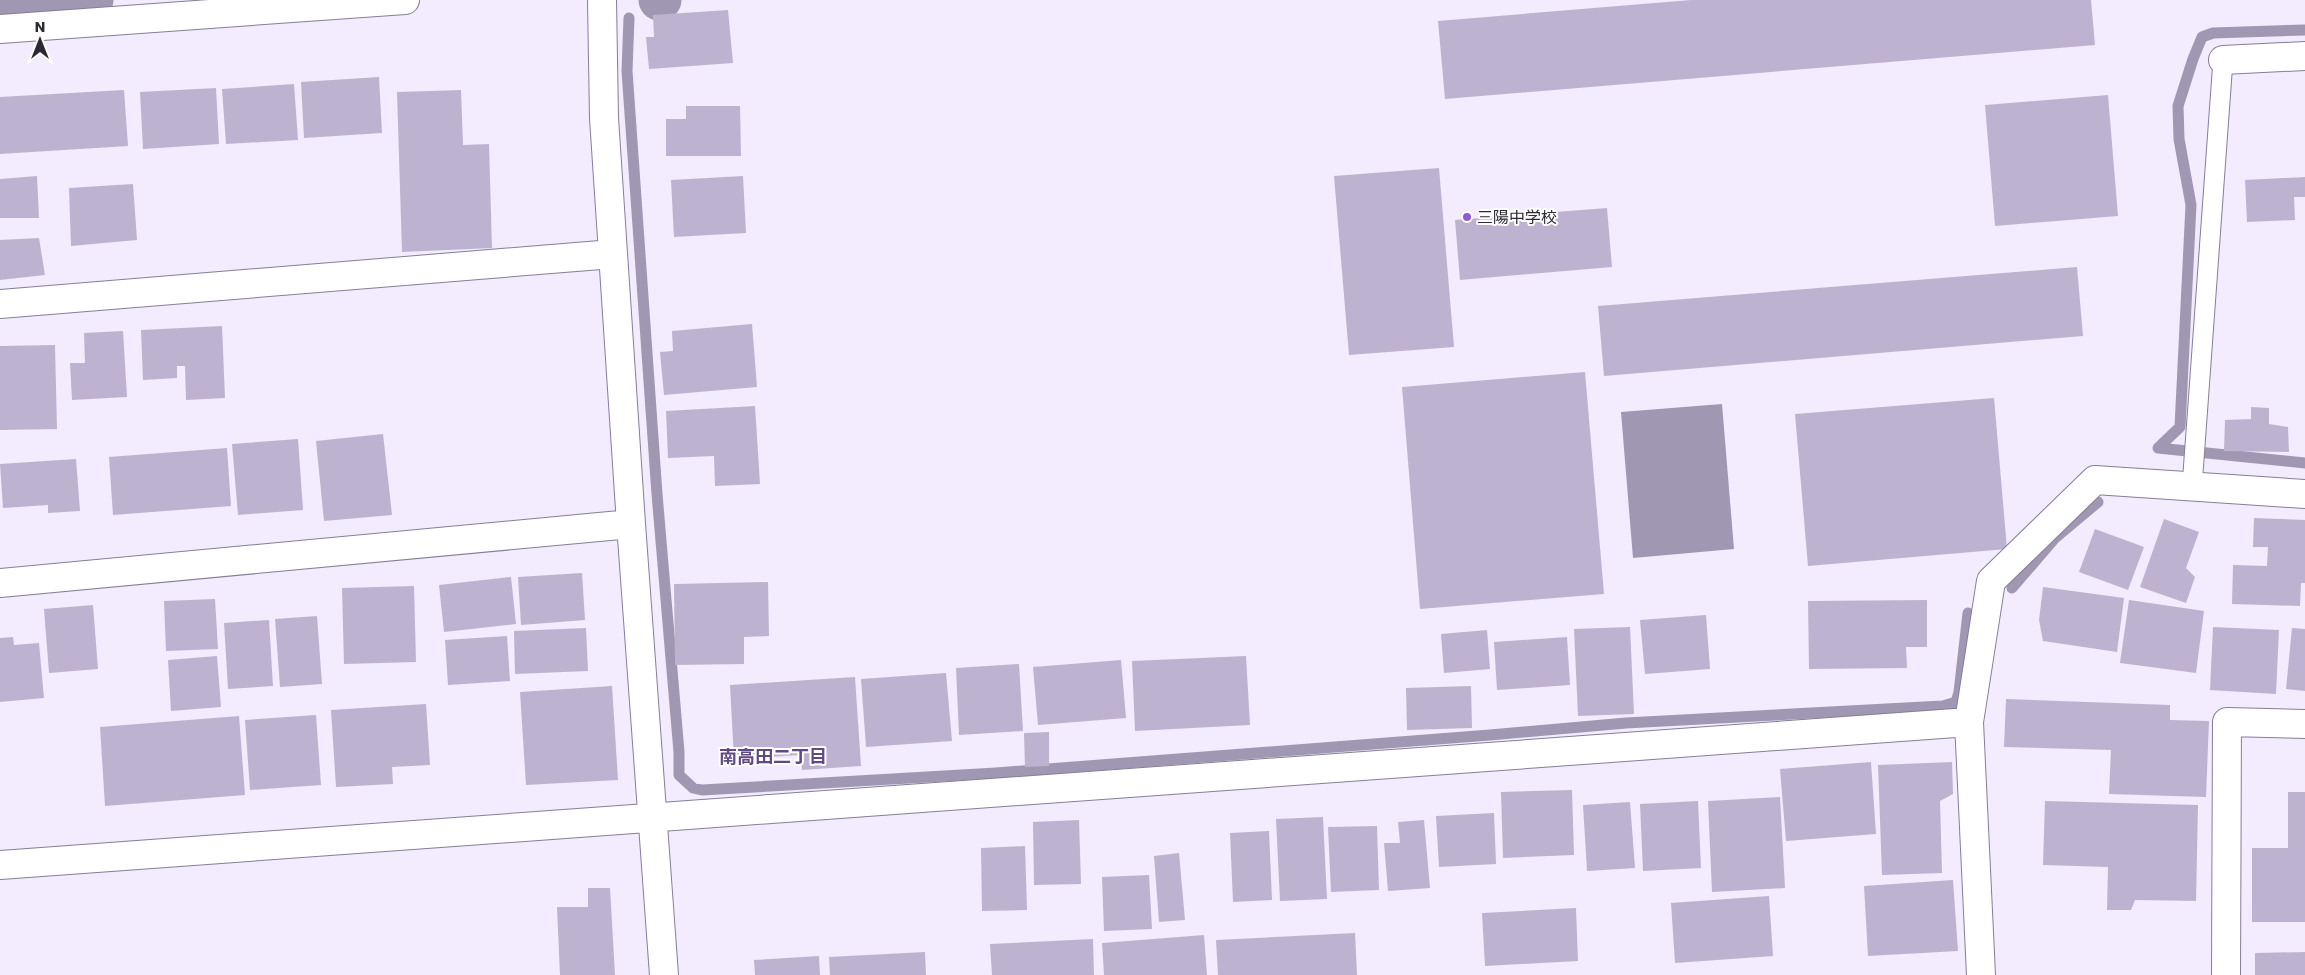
<svg xmlns="http://www.w3.org/2000/svg" width="2305" height="975" viewBox="0 0 2305 975" font-family="Poppins,'Noto Sans JP',sans-serif">
  <style>
    .water { fill: #a097b3 }
    .lines { fill: none; stroke-linecap: round; stroke-linejoin: round }
    .stream { stroke: #a097b3; stroke-width: 11 }
    .canal { stroke: #a097b3; stroke-width: 41 }
    .building { fill: #bdb3d0 }
    .lane-casing { stroke: #867d98; stroke-width: 21 }
    .street-casing { stroke: #867d98; stroke-width: 30 }
    .lane { stroke: #fff; stroke-width: 19 }
    .street { stroke: #fff; stroke-width: 28 }
    .poi-dot { fill: #905cd5; stroke: #fff; stroke-width: 2 }
    .labels { text-anchor: middle; stroke-width: 4; stroke-linejoin: round; paint-order: stroke }
    .poi-label { font-size: 16px; fill: #2d2934; stroke: #fff; text-anchor: start }
    .neighbourhood-label { font-size: 18px; font-weight: bold; fill: #614986; stroke: #fff }
  </style>
  <rect width="100%" height="100%" fill="#f2ecfe"/>
  <path class="water" d="M1722 404 1734 549 1633 558 1621 412Z"/>
  <g class="lines">
    <path class="stream" d="M629 18 627 71 657 494 679 752V775L693 788 702 790 996 773 1490 735 1626 723 1943 706 1956 702 1959 692 1968 613
      M2158 448 2180 427 2191 205 2179 139 2178 106 2193 59 2202 37 2213 33 2305 30
      M2158 448 2305 463
      M2012 588 2055 538 2098 502"/>
    <path class="canal" d="M659 0H661
      M0 6 93 0"/>
  </g>
  <path class="building" d="M1691 0H2091L2095 45 1445 99 1438 21Z
    M728 10 733 63 649 69 646 37H654L653 15Z
    M379 77 382 133 304 138 301 82Z
    M294 84 298 140 226 144 222 89Z
    M216 88 219 144 143 149 140 92Z
    M124 90 128 146 0 154V97Z
    M461 90 463 145 489 144 492 248 402 252 397 92Z
    M2108 95 2118 216 1995 226 1985 105Z
    M686 106H740L741 156H666V119H686Z
    M1439 168 1454 347 1349 355 1334 176Z
    M37 176 39 218H0V179Z
    M743 176 746 233 674 237 671 180Z
    M2305 177V197H2294L2295 220 2247 222 2245 180Z
    M133 184 137 240 71 246 69 188Z
    M1607 208 1612 267 1460 280 1455 220Z
    M39 238 45 275 0 280V240Z
    M2077 267 2083 336 1604 376 1598 306Z
    M752 324 757 387 664 395 660 352 673 351 672 331Z
    M222 326 225 398 186 400 185 366H177V378L143 380 141 330Z
    M123 331 127 397 72 400 70 363H85L84 333Z
    M55 345 57 429 0 430V346Z
    M1585 372 1604 594 1420 609 1402 387Z
    M1994 398 2007 549 1808 566 1795 414Z
    M755 406 760 484 715 486 714 456 668 458 666 411Z
    M2251 407 2269 408V424L2288 427 2289 452 2224 451 2225 420 2251 419Z
    M383 434 392 515 324 521 316 441Z
    M298 439 303 510 238 515 232 444Z
    M227 448 231 506 113 515 109 457Z
    M76 459 80 511 48 513V505L3 508 0 464Z
    M2254 518 2305 520V583H2301L2300 606 2232 604 2233 565 2267 566 2268 547H2253Z
    M2164 519 2199 532 2186 568 2195 577 2186 603 2140 587Z
    M2095 529 2144 547 2128 590 2079 572Z
    M582 573 585 620 521 625 518 577Z
    M511 577 516 624 444 632 439 585Z
    M768 582 769 636 744 637V664L675 665 674 584Z
    M414 586 416 662 344 664 342 588Z
    M2043 587 2124 598 2117 652 2043 641 2039 620Z
    M215 599 218 649 166 651 164 601Z
    M1927 600V647H1906L1907 668 1809 669 1808 601Z
    M2129 600 2204 611 2196 673 2120 663Z
    M93 605 98 669 49 673 44 609Z
    M1706 615 1710 669 1645 674 1640 620Z
    M317 616 322 684 280 687 275 619Z
    M269 620 273 686 228 689 224 623Z
    M1630 627 1634 714 1578 716 1574 629Z
    M2213 627 2279 630 2276 694 2210 690Z
    M586 628 588 671 515 674 514 631Z
    M2292 628 2305 629V691L2286 689Z
    M1487 630 1490 669 1444 673 1441 634Z
    M507 636 510 681 448 685 445 640Z
    M13 637 14 645 39 643 44 698 0 702V638Z
    M1567 637 1570 685 1497 690 1494 642Z
    M217 656 221 707 171 711 168 660Z
    M1246 656 1250 725 1135 731 1132 661Z
    M1121 660 1126 718 1038 725 1033 667Z
    M1019 664 1023 731 959 735 956 668Z
    M946 673 952 741 866 747 861 679Z
    M855 677 861 766 802 770 801 755 734 759 730 685Z
    M612 686 618 780 526 785 520 692Z
    M1471 686 1472 728 1407 730 1406 688Z
    M2006 699 2170 705V720L2209 721 2206 797 2109 794 2111 750 2004 747Z
    M426 704 430 765 392 767 393 784 336 787 331 710Z
    M316 715 321 785 250 790 245 720Z
    M239 716 245 795 105 806 100 727Z
    M1049 732V766L1025 767 1024 733Z
    M1871 762 1876 834 1786 841 1780 769Z
    M1952 762 1953 794 1940 801 1942 873 1882 875 1878 765Z
    M1572 790 1574 855 1503 858 1501 792Z
    M2288 792H2305V922H2252V848H2288Z
    M1780 797 1785 888 1712 892 1708 801Z
    M1698 801 1701 868 1643 871 1640 804Z
    M2045 801 2198 805 2196 901 2135 900 2131 910H2107L2108 867 2043 865Z
    M1630 802 1635 868 1587 871 1583 805Z
    M1494 813 1496 864 1439 867 1436 816Z
    M1323 817 1327 899 1280 901 1276 819Z
    M1079 820 1081 884 1034 885 1033 822Z
    M1424 820 1430 888 1388 891 1384 843H1400L1398 822Z
    M1377 826 1379 890 1331 892 1328 827Z
    M1269 831 1272 900 1233 902 1230 833Z
    M1025 846 1027 910 982 911 981 848Z
    M1179 853 1185 920 1159 922 1154 856Z
    M1149 875 1152 929 1104 931 1102 877Z
    M1953 880 1958 951 1868 956 1864 886Z
    M588 888H610L615 975H560L557 907H588Z
    M1769 896 1773 956 1675 963 1671 903Z
    M1576 908 1578 961 1485 966 1482 913Z
    M1355 933 1357 975H1218L1216 940Z
    M1204 935 1207 975H1104L1102 943Z
    M1093 939 1094 975H992L990 944Z
    M925 952 926 975H830L829 957Z
    M2305 952V975H2255V953Z
    M819 956 820 975H755L754 960Z"/>
  <g class="lines">
    <defs>
      <path id="lane" d="M2192 487 2223 60"/>
      <path id="street" d="M602 0 604 118 631 524 664 975
        M0 29 405 0
        M2223 60 2305 56
        M0 304 613 254
        M0 583 631 524
        M0 865 1969 722
        M1981 975 1969 722 1991 581 2095 480 2305 494
        M2226 975 2227 722 2305 724"/>
    </defs>
    <use href="#lane" class="lane-casing"/>
    <use href="#street" class="street-casing"/>
    <use href="#lane" class="lane"/>
    <use href="#street" class="street"/>
  </g>
  <circle class="poi-dot" cx="1467" cy="217" r="5"/>
  <g class="labels">
    <g class="poi-label">
      <text x="1477" y="223">三陽中学校</text>
    </g>
    <g class="neighbourhood-label">
      <text x="773" y="763">南高田二丁目</text>
    </g>
  </g>
  <g transform="translate(40 40)" stroke="#ffffff" stroke-width="4" paint-order="stroke">
  <path d="M0-4L9 19L0 12L-9 19Z" fill="#2d2934"/>
  <text y="-8" font-size="14" font-weight="bold" text-anchor="middle" fill="#2d2934">N</text>
  </g>
</svg>
